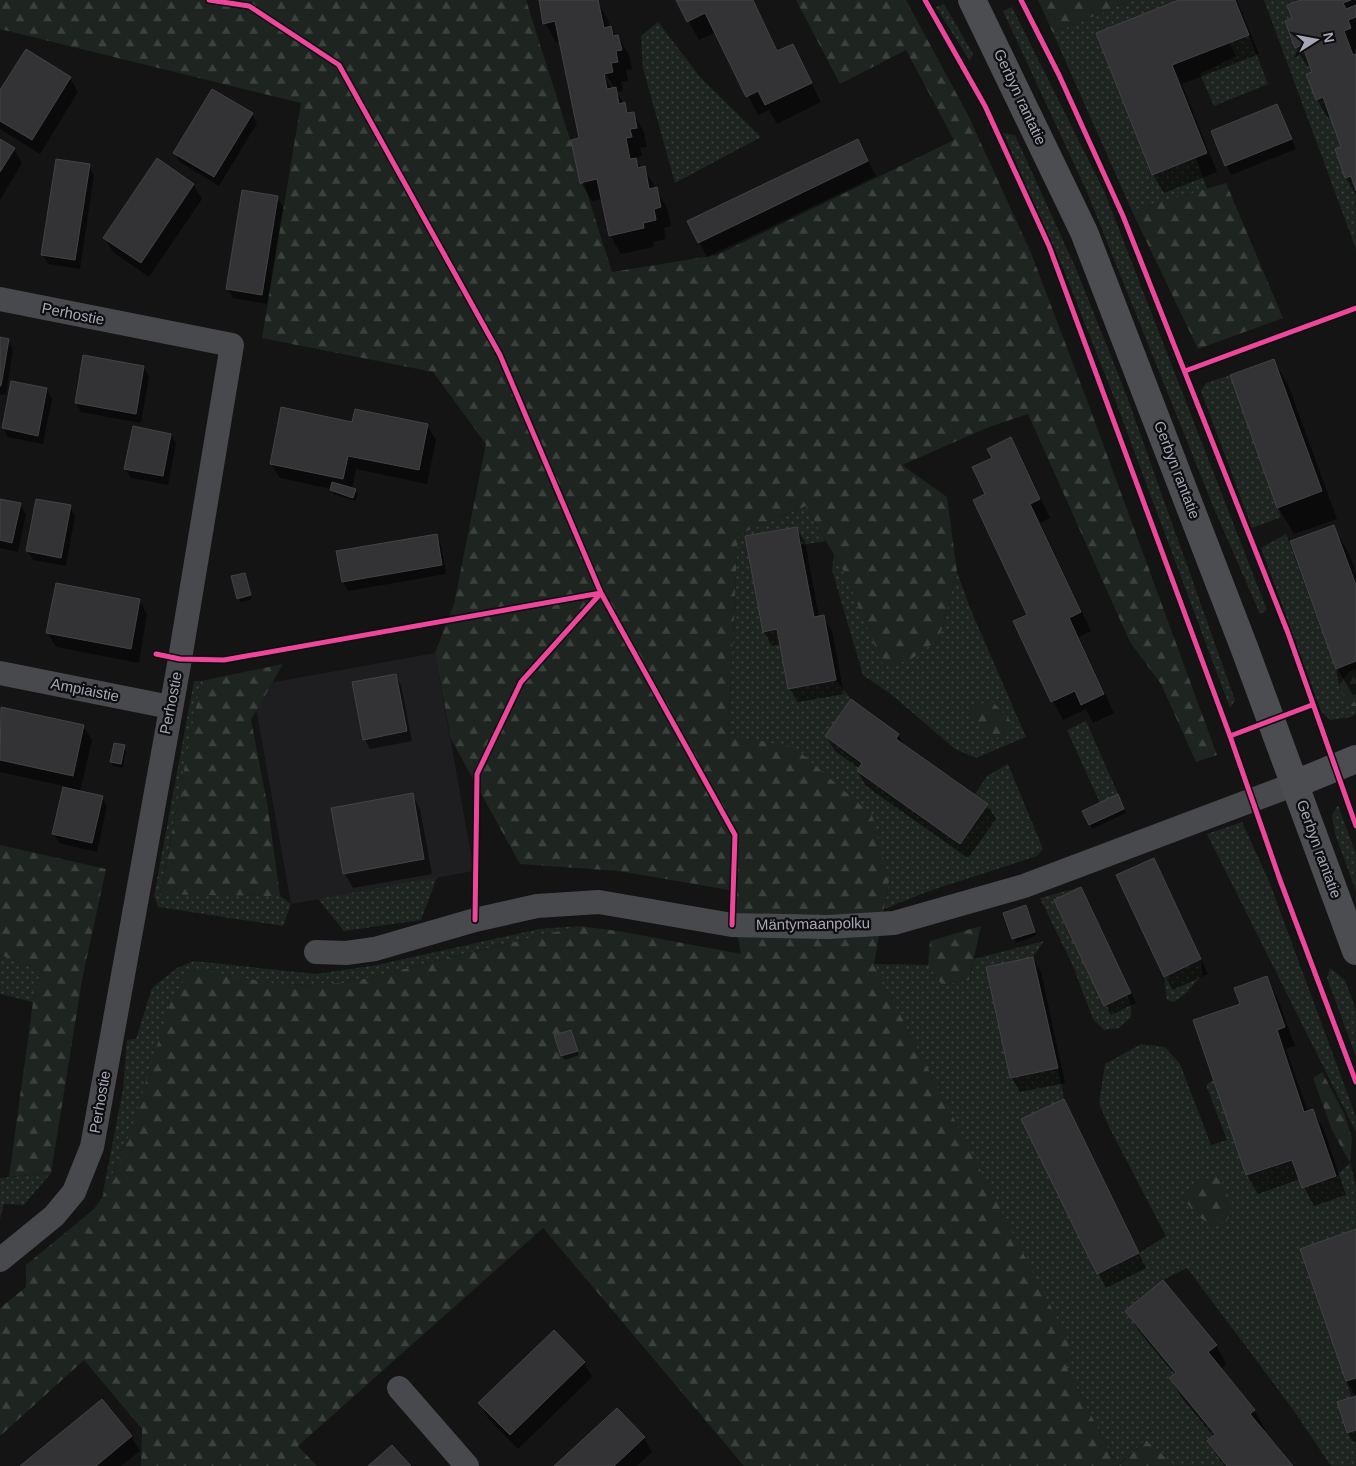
<svg xmlns="http://www.w3.org/2000/svg" width="1356" height="1466" viewBox="0 0 1356 1466" font-family="Helvetica,sans-serif">
  <style>
    .built { fill: #1e1e20 }
    .grass { fill: url(#grass-dots) }
    .forest { fill: url(#forest-firs) }
    .shadow { fill: #0007; fill-rule: evenodd }
    .building { fill: #333335; stroke: #434347 }
    .lines { fill: none; stroke-linecap: round; stroke-linejoin: round }
    .street { stroke: #48494c; stroke-width: 24 }
    .secondary { stroke: #4c4d50; stroke-width: 28 }
    .cycleway-casing { stroke: #0e0e10; stroke-width: 8 }
    .cycleway { stroke: #ed469a; stroke-width: 5 }
    .labels { text-anchor: middle; stroke-width: 4.5; stroke-linejoin: round; paint-order: stroke }
    .street-label { font-size: 15px; fill: #a6a7b4; stroke: #0e0e10 }
  </style>
  <defs>
    <pattern id="grass-dots" width="8" height="8" patternUnits="userSpaceOnUse" patternTransform="scale(1.25)"><rect width="8" height="8" fill="#1e241f"/><path d="M2 2h.1M6 6h.1" fill="none" stroke="#3c413d" stroke-width="1.8" stroke-linecap="round"/></pattern>
    <pattern id="forest-firs" width="22" height="20" patternUnits="userSpaceOnUse" patternTransform="scale(1.25)"><rect width="22" height="20" fill="#1e241f"/><path d="M5 1l3.5 6h-7zM16 11l3.5 6h-7z" fill="#3c413d"/></pattern>
  </defs>
  <rect width="100%" height="100%" fill="#141414"/>
  <path class="built" d="M435 653 474 871 291 904 252 686Z"/>
  <path class="grass" d="M1133 0H1179L1096 33 1151 175 1196 158 1207 189 1132 211 1053 33Z
    M1264 0H1301L1287 5 1292 18 1285 21 1295 47 1302 45 1312 72 1306 74 1316 100 1323 97 1341 147 1335 150 1345 178 1351 176 1356 191V202L1355 203 1356 207V249Z
    M944 4 973 54 970 61 936 7Z
    M1012 7 1104 191 1267 610 1260 614 1213 506 1087 192 1003 11Z
    M658 22 700 77 761 137 675 183 643 68 641 36Z
    M1249 35 1268 84 1214 106 1200 74 1236 56 1229 42Z
    M1003 133 1015 135 1077 271 1126 394 1235 700 1230 708 1115 400 1063 268Z
    M1230 375 1281 517 1252 528 1201 391 1206 383Z
    M806 506 826 541 801 545 797 527 745 536 763 632 777 629 788 688 836 680 851 699 825 736 862 763 857 772 960 844 988 804 975 794 987 776 1008 764 1043 849 1037 856 932 890 884 909 889 881 728 736 738 535Z
    M1286 534 1336 669 1339 685 1348 706H1356V714L1351 717 1330 720 1321 711 1261 548Z
    M834 555 844 572 939 639 957 572 970 608 1026 737 976 758 955 749 892 695 863 675 832 570Z
    M194 681H201L160 894 280 896 291 904 283 926 158 907 154 896Z
    M1086 721 1118 794 1100 803 1067 730Z
    M1338 805 1356 854V891L1335 834 1332 815Z
    M1242 822 1269 881 1356 1117V1132L1207 834Z
    M437 877 421 920 344 931 318 899Z
    M1081 887 1054 900 1104 1006 1127 995 1131 1004V1017L1119 1028 1104 1030 1093 1019 1073 966 1040 898Z
    M580 926 347 983 280 985 192 969 129 1136 102 1198 123 1089 127 1040 136 1039 152 988 177 968 194 961 316 974 377 965 539 929Z
    M1044 941 1033 957 986 967 1010 1078 1058 1068 1064 1099 1022 1119 1097 1274 1139 1253 1166 1236 1109 1127 1099 1103 1105 1064 1141 1044 1165 1047 1180 1064 1211 1145 1227 1140 1206 1085 1213 1080 1246 1175 1292 1160 1302 1188 1336 1176 1350 1163 1356 1186V1229L1300 1249 1352 1398 1337 1402 1346 1433 1356 1430V1466H1331L1292 1408 1187 1268 1163 1280 1125 1311 1176 1373 1169 1379 1215 1434 1207 1442 1227 1466H1175L1146 1440 1117 1466 1067 1368 874 964 928 965 942 985 969 980 974 959Z
    M0 955 41 970 33 1002 0 994Z
    M1201 959 1202 975 1185 994 1174 1002 1167 1000 1164 977Z
    M1330 968 1345 980 1356 1011V1057L1327 978Z
    M51 1173 24 1205 4 1204 0 1219V1178Z"/>
  <path class="forest" d="M0 0H526L612 272 717 255 954 140 906 50 840 84 796 0H906L968 115 1031 253 1088 403 1217 755 1196 762 1161 684 1130 642 1028 414 989 427 902 465 947 497 957 572 939 639 910 660 884 667 844 572 806 506 738 535 728 735 794 747 872 815 889 881 874 964 1072 1348 1067 1368 1117 1466H744L543 1228 298 1446 317 1466H141L142 1429 84 1360 0 1436V1308L26 1287V1265L94 1209 102 1198 129 1136 172 998 192 968 280 985 347 983 580 926 624 932 741 954 729 890 619 871 520 864 451 739 435 653 454 604 486 444 433 372 262 338 301 103 0 29Z
    M1038 0H1133L1053 33Z
    M1226 183 1283 318 1198 349 1132 211Z
    M283 664 251 720 268 808 280 896C240 896 200 894 160 895L201 681Z
    M1356 669V706H1348L1339 685 1349 672Z
    M993 702 1014 725 1002 740 984 729 969 714 976 704Z
    M0 845 106 869 82 980 51 1173 9 1177 33 1002 41 970 0 955Z
    M981 926 969 980 942 985 928 965 930 941Z
    M1322 1072 1344 1113 1352 1138 1350 1163 1332 1130 1313 1078Z
    M1218 1175 1232 1204 1226 1223 1211 1225 1195 1214 1185 1200 1197 1182Z
    M1146 1440 1175 1466H1118Z"/>
  <path class="shadow" d="M540 0 597 1 608 20 610 28 615 36H618L629 55 632 69 626 70 628 81 621 82 623 91 617 92 630 114 633 113 644 132 647 147 640 148 642 156 636 157 637 161 641 169 644 168 667 208 671 226 664 228 666 239 653 242 654 247 621 254 610 235 603 199 592 201 581 182 580 139 561 41 556 42 545 23ZM602 68 615 89H612L600 69Z
    M677 0H753L778 52 792 45 821 102 777 124 769 110 758 115 716 32 699 40Z
    M1183 0H1237L1259 54 1182 84 1217 172 1164 193 1153 174Z
    M1305 0H1356V49L1354 50 1356 55V195L1346 178 1336 150 1342 148 1331 117 1328 118 1317 100 1313 73 1310 65 1307 66 1296 47 1294 19Z
    M70 78 78 92 40 154 0 129V92Z
    M1277 105 1296 149 1231 175 1212 132Z
    M252 114 257 123 219 186 180 162 175 153Z
    M0 140 14 149 22 163 0 200Z
    M857 140 876 176 707 257 689 222Z
    M89 165 94 175 80 269 48 264 43 255Z
    M193 184 202 199 149 277 113 252 105 238Z
    M277 197 283 207 267 304 233 298 228 289Z
    M0 339 8 340 13 349 6 395 0 394Z
    M1274 360 1289 387 1337 519 1294 534 1278 507Z
    M143 367 149 376 141 423 81 412 76 403Z
    M47 389 52 399 43 444 8 437 3 428Z
    M353 423 427 425 436 440 427 484 356 469 352 489 355 490 358 495 355 501 334 494 331 489 280 478 271 464Z
    M171 435 176 444 168 485 131 478 125 468Z
    M1011 439 1022 458 1050 518 1040 523 1091 631 1079 637 1114 713 1093 723 1086 709 1063 720 1053 701 1029 615 986 495 993 458Z
    M0 500 20 505 26 514 18 552 0 548Z
    M70 507 75 516 66 566 33 560 28 551Z
    M1334 527 1349 554 1356 572V694L1353 695 1337 668Z
    M796 528 805 542 819 617 823 616 832 631 844 694 798 702 789 688 781 644 772 646 764 632 746 537Z
    M436 535 441 545 446 574 348 591 343 581Z
    M244 574 252 599 241 602 238 598Z
    M139 600 147 614 139 663 56 647 48 633Z
    M395 675 401 685 412 741 370 749 365 740Z
    M2 708 83 726 92 740 80 792 102 797 107 806 97 852 59 843 54 834 64 786 0 772V717Z
    M898 734 906 748 987 805 996 819 968 858 866 786 858 772 860 769 835 751 826 736Z
    M124 746 126 751 123 768 113 766 111 762Z
    M412 794 420 809 432 874 353 888 345 874Z
    M1120 800 1126 813 1092 829 1084 812Z
    M1154 859 1162 874 1208 974 1173 990 1165 976Z
    M1081 888 1136 1003 1111 1015 1055 900Z
    M1028 911 1036 936 1016 943 1005 914Z
    M1033 958 1041 972 1065 1083 1020 1092 1012 1078 988 968Z
    M1267 978 1277 997 1295 1046 1286 1049 1308 1112 1313 1111 1324 1130 1346 1195 1314 1206 1300 1179 1258 1194 1247 1175 1195 1020 1241 1004Z
    M571 1031 579 1055 565 1060 562 1056Z
    M1071 1114 1146 1268 1106 1288 1023 1120Z
    M1356 1231V1395H1355L1347 1381 1302 1249Z
    M1127 1311 1216 1345 1226 1364 1221 1369 1254 1410 1265 1429 1263 1431 1291 1466H1224L1208 1442 1214 1437 1182 1398 1171 1379 1175 1375 1138 1330Z
    M584 1363 592 1377 518 1449 488 1418 480 1403Z
    M1356 1398V1441L1353 1442 1348 1433 1339 1403Z
    M131 1436 140 1451 121 1466H22Z
    M644 1438 652 1452 637 1466H556Z"/>
  <path class="building" d="M539 0H598L604 28 611 26 613 36 618 35 622 50 616 51 618 62 611 63 613 72 604 74 607 89 616 87 619 104 625 102 627 113 634 112 637 128 630 129 632 137 626 138 630 159 636 158 638 168 645 166 649 189 657 187 661 207 654 209 656 220 643 223 644 228 609 236 597 179 580 183 571 140 579 138 555 21 543 24Z
    M676 0H753L777 51 793 44 812 83 765 105 758 91 746 97 705 13 687 22Z
    M1179 0H1235L1249 35 1172 65 1207 153 1152 175 1096 33Z
    M1301 0H1351L1343 3 1346 9 1356 5V17L1348 20 1351 28 1344 31 1353 55 1356 54V191L1351 176 1345 178 1335 149 1341 147 1323 97 1316 100 1306 74 1312 72 1302 45 1295 48 1285 21 1292 18 1287 5Z
    M26 49 71 77 32 140 0 121V90Z
    M212 89 253 113 214 177 173 153Z
    M1277 104 1292 139 1225 166 1211 131Z
    M0 139 15 148 0 172Z
    M858 139 868 161 698 243 687 221Z
    M157 158 194 184 141 263 103 238Z
    M56 159 90 164 75 260 41 255Z
    M242 190 278 196 262 295 226 289Z
    M0 337 9 339 1 386H0Z
    M83 355 144 366 136 414 75 403Z
    M1274 359 1322 491 1277 508 1230 375Z
    M11 381 47 388 38 436 2 428Z
    M281 407 352 422 355 409 428 424 419 470 348 456 343 479 270 464Z
    M133 426 171 434 163 476 124 469Z
    M1011 437 1040 499 1030 504 1081 612 1069 618 1104 694 1081 705 1075 691 1051 702 1013 621 1027 615 973 500 985 494 972 467 992 458 987 449Z
    M332 482 356 489 353 498 330 490Z
    M0 499 21 503 12 543 0 540Z
    M36 499 71 505 61 558 26 551Z
    M1334 525 1356 585V661L1336 669 1290 541Z
    M797 527 814 617 824 615 836 680 788 689 777 629 763 632 745 536Z
    M437 534 442 565 342 582 336 551Z
    M245 573 251 595 237 599 231 576Z
    M56 583 140 599 131 649 46 633Z
    M396 674 407 731 363 740 352 682Z
    M851 699 899 734 896 739 988 804 960 844 857 771 862 763 825 736Z
    M1 707 84 725 73 776 0 760Z
    M114 743 125 745 121 764 110 762Z
    M63 787 103 796 92 843 52 834Z
    M413 793 424 859 343 874 331 808Z
    M1118 794 1124 809 1089 825 1082 811Z
    M1154 858 1201 959 1164 977 1116 875Z
    M1081 887 1131 993 1104 1006 1054 900Z
    M1026 905 1035 932 1012 939 1003 913Z
    M1033 957 1058 1068 1010 1078 986 967Z
    M1267 976 1285 1027 1277 1030 1304 1112 1313 1109 1336 1176 1302 1188 1292 1160 1246 1175 1193 1020 1240 1004 1234 988Z
    M571 1030 578 1051 561 1056 554 1035Z
    M1064 1099 1139 1253 1097 1274 1021 1119Z
    M1356 1229V1378L1346 1381 1300 1249Z
    M1163 1280 1217 1345 1208 1352 1255 1410 1250 1414 1293 1466H1227L1207 1441 1215 1434 1169 1378 1176 1373 1125 1311Z
    M554 1330 585 1362 510 1435 478 1403Z
    M1356 1396V1430L1347 1433 1337 1402Z
    M102 1399 132 1436 96 1466H20Z
    M617 1408 645 1437 614 1466H554Z
    M392 1445 411 1466H368Z"/>
  <g class="lines">
    <path class="street" d="M0 299 232 345 180 659 92 1147 74 1192 54 1216 0 1260
      M0 673 170 707
      M316 952 346 953 375 949 475 920 537 906 599 902 732 925 828 927 894 923 1024 886 1295 784
      M399 1388 467 1466"/>
    <path class="secondary" d="M972 0 1084 232 1244 647 1356 951
      M1295 784 1356 759"/>
    <defs>
      <path id="cycleway" d="M209 0 249 6 339 65 500 355 601 593 735 835 732 925
        M925 0 985 106 1049 246 1230 736 1280 880 1356 1082
        M1021 0 1059 75 1123 216 1288 633 1356 826
        M1185 371 1356 308
        M156 654 180 659 224 660 601 593
        M1230 736 1312 705
        M475 920 477 774 521 682 601 593"/>
    </defs>
    <use href="#cycleway" class="cycleway-casing"/>
    <use href="#cycleway" class="cycleway"/>
  </g>
  <g class="labels">
    <g class="street-label">
      <text transform="translate(1020 97) rotate(65)" y="5">Gerbyn rantatie</text>
      <text transform="translate(73 314) rotate(11)" y="5">Perhostie</text>
      <text transform="translate(1177 470) rotate(69)" y="5">Gerbyn rantatie</text>
      <text transform="translate(85 690) rotate(11)" y="5">Ampiaistie</text>
      <text transform="translate(171 703) rotate(-79)" y="5">Perhostie</text>
      <text transform="translate(1319 849) rotate(70)" y="5">Gerbyn rantatie</text>
      <text transform="translate(813 924) rotate(-1)" y="5">Mäntymaanpolku</text>
      <text transform="translate(100 1102) rotate(-80)" y="5">Perhostie</text>
    </g>
  </g>
  <g transform="translate(1316 40) rotate(79)" stroke="#0e0e10" stroke-width="4" paint-order="stroke">
  <path d="M0-4L9 19L0 12L-9 19Z" fill="#a6a7b4"/>
  <text y="-8" font-size="14" font-weight="bold" text-anchor="middle" fill="#a6a7b4">N</text>
  </g>
</svg>
